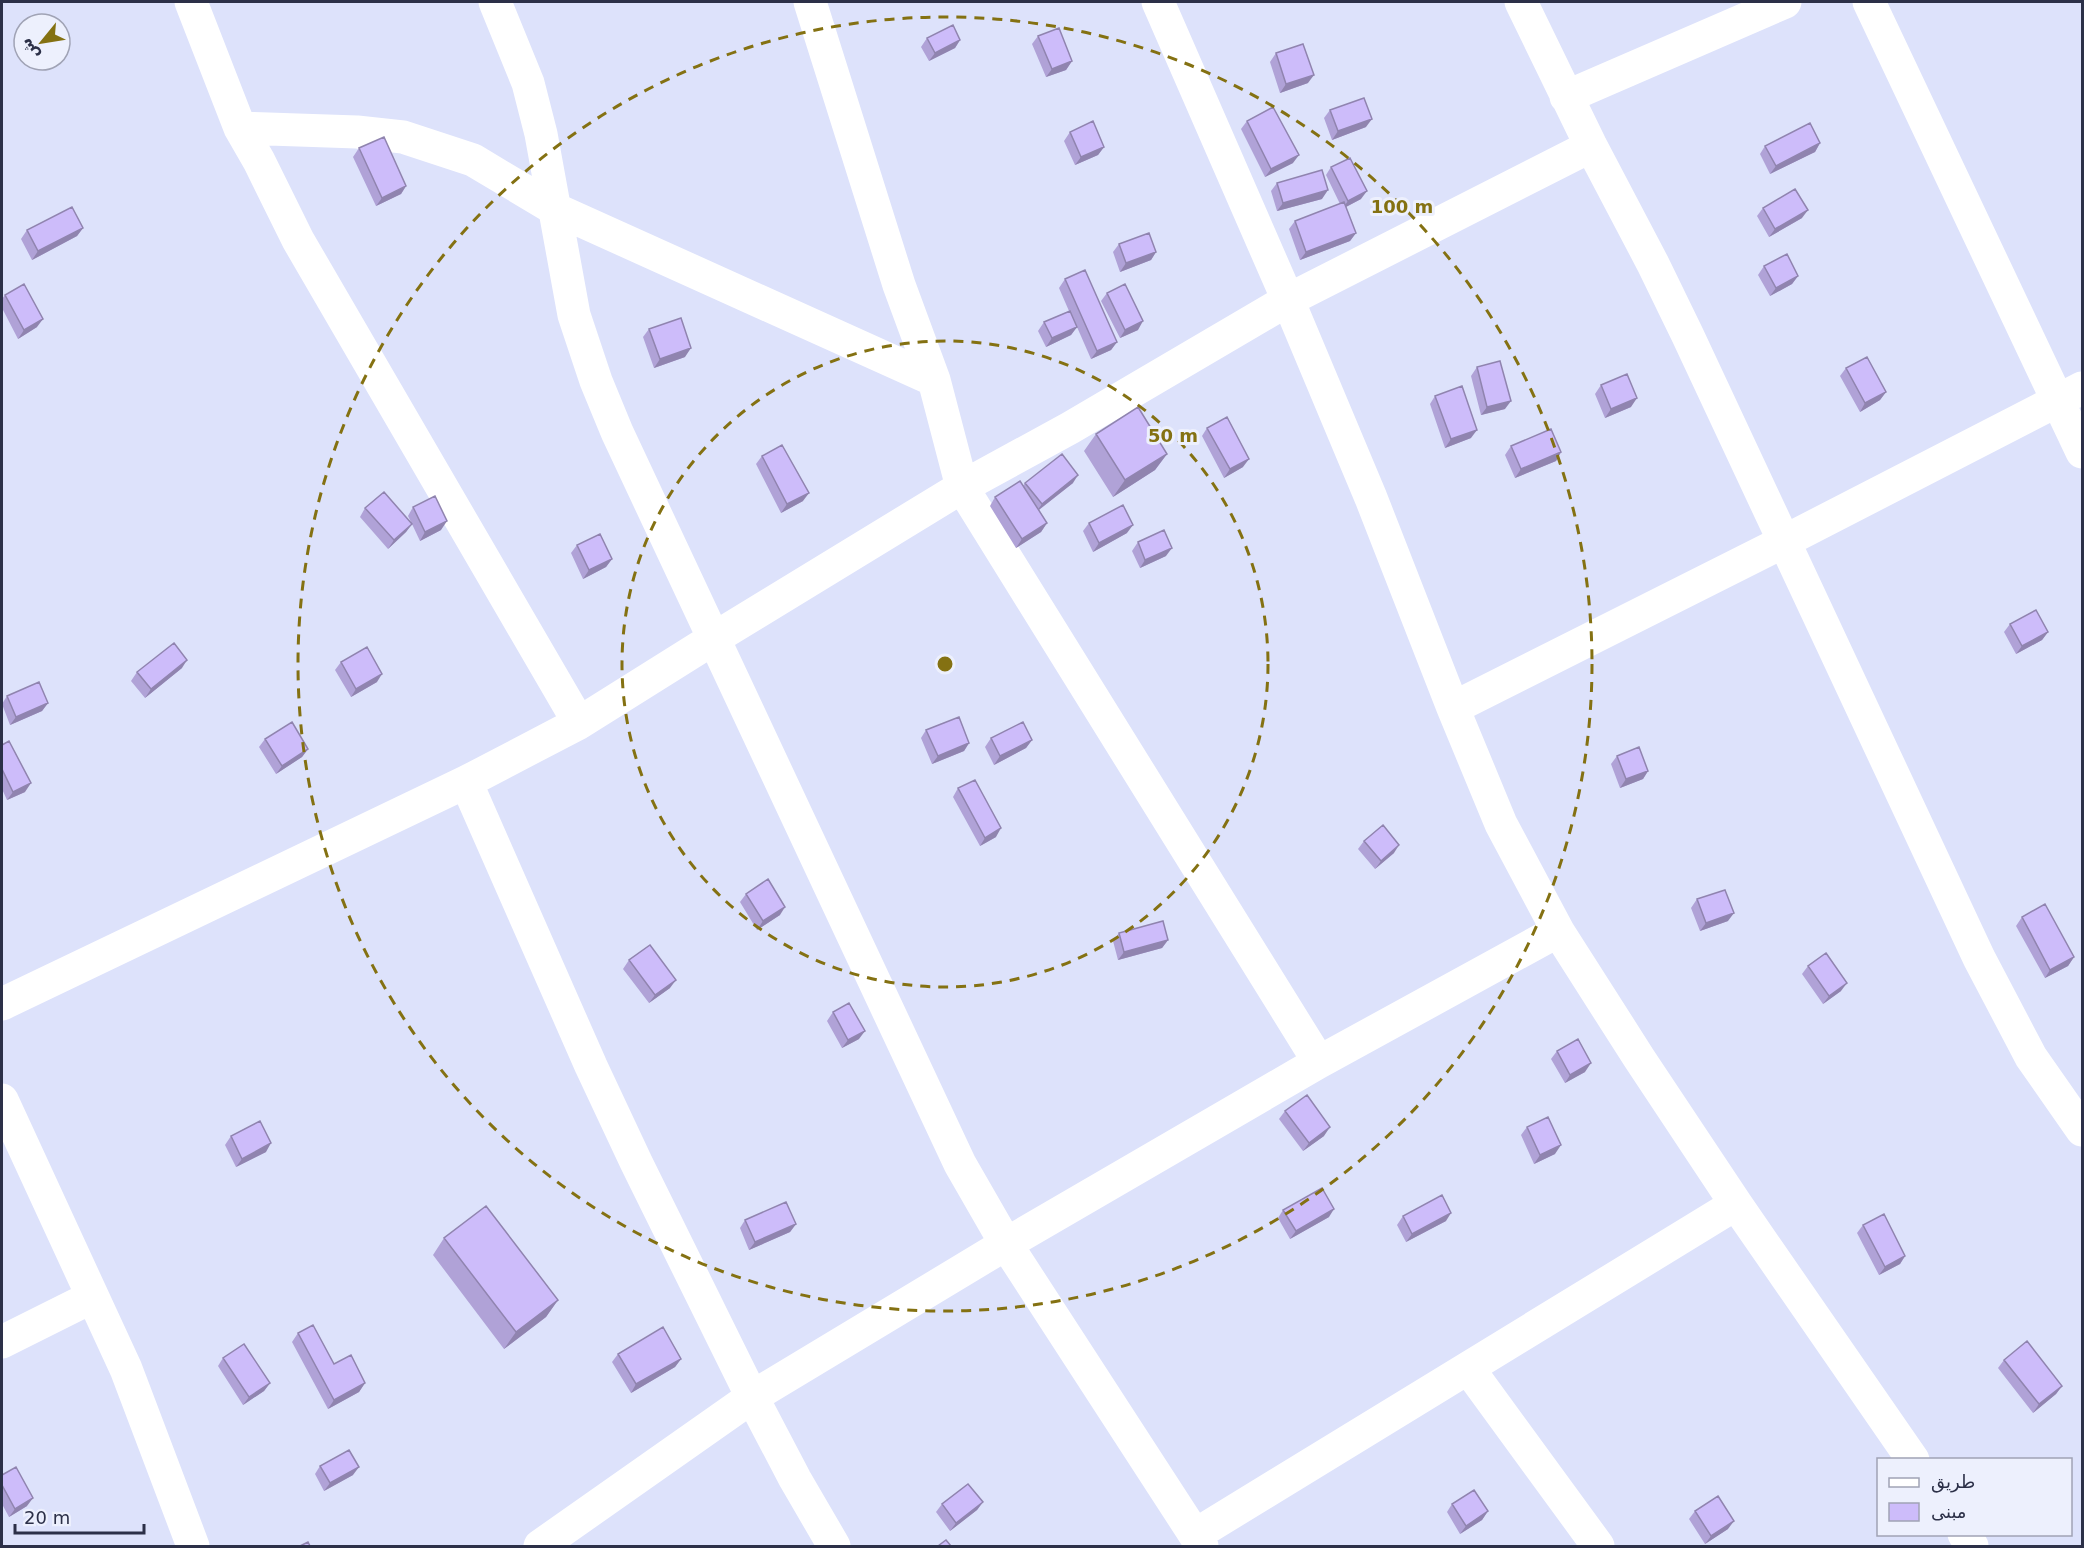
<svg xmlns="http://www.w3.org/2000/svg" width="2084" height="1548" viewBox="0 0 2084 1548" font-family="'DejaVu Sans',Vazirmatn,sans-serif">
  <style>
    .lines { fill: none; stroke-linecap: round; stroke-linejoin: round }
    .street { stroke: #fff; stroke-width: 33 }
    .wall { fill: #b0a2d7 }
    .shaded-wall { fill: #9084af }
    .building { fill: #cdbcfa; stroke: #9084af; stroke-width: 1.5 }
    .ring { fill: none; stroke: #847112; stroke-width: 3; stroke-dasharray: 10 8 }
    .centre { fill: #847112; stroke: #edf0fd; stroke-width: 3 }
    .ring-label { font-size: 18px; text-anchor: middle; font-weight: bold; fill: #847112; stroke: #edf0fd; stroke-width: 6; stroke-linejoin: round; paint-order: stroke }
  </style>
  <rect width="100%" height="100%" fill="#dde2fb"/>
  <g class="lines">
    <path class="street" d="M191 2 240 128 259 161 298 240 579 723
      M495 2 528 83 541 134 574 315 596 381 617 432 960 1164 1006 1244 1202 1546
      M810 2 899 285 934 380 962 487 1319 1062
      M1158 2 1288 300 1371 498 1453 708 1501 824 1558 931 1639 1058 1736 1204 1913 1460
      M1521 2 1591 146 1653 264 1688 336 1979 958 2031 1057 2082 1130
      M1869 2 2082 452
      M1566 97 1785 2
      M240 128 357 132 403 137 473 160 555 209 934 380
      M1453 708 1783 542 2082 388
      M466 782 591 1066 636 1162 752 1397 795 1479 834 1546
      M2 1004 466 782 579 723 713 639 962 487 1070 428 1288 300 1591 146
      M2 1100 126 1369 193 1546
      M2 1342 92 1297
      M1468 1368 1598 1546
      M1964 1534 1972 1546
      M1195 1535 1736 1204
      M540 1546 752 1397 1006 1244 1319 1062 1558 931"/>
  </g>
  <path class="wall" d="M1038 36 1072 61 1066 70 1046 77 1032 44Z
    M927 38 960 40 955 48 929 61 921 47Z
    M1276 53 1308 83 1280 93 1270 62Z
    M1330 110 1366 127 1332 140 1324 118Z
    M1247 121 1293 163 1265 177 1241 129Z
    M1070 132 1104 147 1098 155 1075 165 1064 141Z
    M1820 143 1815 152 1770 174 1760 154 1765 146Z
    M359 148 406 186 401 194 376 206 353 157Z
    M1331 167 1361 199 1346 207 1356 233 1350 241 1300 260 1289 229 1295 221 1340 204 1326 175Z
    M1277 183 1322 199 1277 211 1271 191Z
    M1763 208 1802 218 1769 237 1757 216Z
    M83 228 77 236 32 260 21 239 27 230Z
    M1119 244 1156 252 1151 260 1120 272 1113 252Z
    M1764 266 1798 276 1792 284 1770 296 1758 275Z
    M1065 279 1117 342 1111 350 1091 359 1077 327 1071 335 1046 347 1038 331 1044 322 1069 311 1059 288Z
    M1107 293 1138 330 1120 338 1101 301Z
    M5 295 37 327 18 339 2 308V299Z
    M649 329 685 357 654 368 643 337Z
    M1477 367 1505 409 1481 415 1471 376Z
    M1846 368 1886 392 1880 400 1860 412 1840 376Z
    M1601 385 1631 407 1605 418 1595 394Z
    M1435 396 1471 438 1445 448 1430 404Z
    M1207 428 1243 467 1224 478 1202 436Z
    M1096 434 1167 454 1155 470 1113 497 1084 451Z
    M1511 446 1561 452 1556 461 1515 478 1505 455Z
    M762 456 803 501 781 513 756 464Z
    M1025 483H1073L1039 510 1047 523 1041 532 1016 548 990 506 995 497 1023 486Z
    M413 507 441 530 420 541 412 524 406 532 388 549 360 517 365 508 411 522 408 516Z
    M1089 523 1127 533 1093 552 1083 531Z
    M1138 542 1166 556 1140 568 1132 551Z
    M577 545 612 559 606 567 583 579 571 553Z
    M2010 624 2048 632 2042 640 2016 654 2004 632Z
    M341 662 377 682 351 697 335 670Z
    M182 668 145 698 131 681 137 672Z
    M7 696 48 703 42 711 10 725 2 704Z
    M926 730 969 743 964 751 932 764 921 738Z
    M991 738 1032 740 1026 748 994 765 985 747Z
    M265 739 308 749 302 757 276 774 259 747Z
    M2 745 25 792 7 800 2 789Z
    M1617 756 1648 771 1643 779 1620 788 1611 764Z
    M958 788 996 837 980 846 953 797Z
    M1364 841 1394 853 1375 869 1358 849Z
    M746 894 780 915 757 930 740 902Z
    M1697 899 1728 921 1700 931 1691 908Z
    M2022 917 2074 957 2068 966 2045 978 2016 926Z
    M1119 933 1168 940 1162 948 1118 960 1113 941Z
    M629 960 670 988 649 1003 623 969Z
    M1808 966 1841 991 1823 1004 1802 974Z
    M833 1012 859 1039 842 1048 827 1021Z
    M1557 1051 1585 1072 1565 1083 1551 1059Z
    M1285 1111 1324 1136 1303 1151 1279 1119Z
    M1527 1127 1555 1154 1534 1164 1521 1135Z
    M231 1136 266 1152 236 1167 225 1145Z
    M1283 1210 1329 1217 1290 1239 1278 1218Z
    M1403 1216 1446 1221 1406 1242 1397 1225Z
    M745 1220 796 1224 790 1232 749 1250 740 1228Z
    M1863 1225 1905 1256 1900 1264 1879 1275 1857 1233Z
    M444 1238 558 1300 546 1317 504 1349 433 1255Z
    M298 1333 334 1364 365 1383 359 1392 328 1409 292 1342Z
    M618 1354 681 1359 675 1367 631 1393 612 1362Z
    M223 1358 270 1383 264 1391 243 1405 218 1366Z
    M2004 1360 2062 1386 2056 1394 2033 1413 1998 1368Z
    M320 1466 353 1475 324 1491 315 1474Z
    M2 1475 27 1506 9 1517 2 1504Z
    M983 1502 977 1510 950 1531 936 1512 942 1504Z
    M1452 1504 1488 1511 1482 1520 1460 1534 1447 1512Z
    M1695 1511 1728 1529 1705 1544 1689 1519Z"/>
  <path class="shaded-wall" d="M960 40 955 48 929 61 935 53Z
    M1072 61 1066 70 1046 77 1052 69Z
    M1314 75 1308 83 1280 93 1286 84Z
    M1372 119 1366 127 1332 140 1338 131Z
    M1820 143 1815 152 1770 174 1776 166Z
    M1104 147 1098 155 1075 165 1081 157Z
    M1299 155 1293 163 1265 177 1271 169Z
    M406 186 401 194 376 206 382 198Z
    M1328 190 1322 199 1277 211 1283 203Z
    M1367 191 1361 199 1342 209 1348 201Z
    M1808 210 1802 218 1769 237 1775 229Z
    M83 228 77 236 32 260 38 251Z
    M1356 233 1350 241 1300 260 1306 252Z
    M1156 252 1151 260 1120 272 1126 263Z
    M1798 276 1792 284 1770 296 1776 288Z
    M43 319 37 327 18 339 24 330Z
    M1143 321 1138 330 1120 338 1125 330Z
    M1077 327 1071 335 1046 347 1052 338Z
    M1117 342 1111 350 1091 359 1097 351Z
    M691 348 685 357 654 368 660 359Z
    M1886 392 1880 400 1860 412 1865 403Z
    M1637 398 1631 407 1605 418 1611 409Z
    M1511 401 1505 409 1481 415 1487 407Z
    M1477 430 1471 438 1445 448 1451 439Z
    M1561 452 1556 461 1515 478 1521 469Z
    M1167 454 1155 470 1113 497 1125 480Z
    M1249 459 1243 467 1224 478 1230 469Z
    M1078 475 1073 483 1036 512 1042 504Z
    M809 493 803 501 781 513 787 504Z
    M447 521 441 530 420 541 425 532Z
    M1047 523 1041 532 1016 548 1022 539Z
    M412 524 406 532 388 549 394 540Z
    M1133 525 1127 533 1093 552 1099 543Z
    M1172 548 1166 556 1140 568 1145 560Z
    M612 559 606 567 583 579 589 570Z
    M2048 632 2042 640 2016 654 2022 646Z
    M187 660 182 668 145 698 151 689Z
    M382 674 377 682 351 697 356 689Z
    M48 703 42 711 10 725 16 717Z
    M1032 740 1026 748 994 765 1000 756Z
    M969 743 964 751 932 764 938 756Z
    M308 749 302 757 276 774 282 766Z
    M1648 771 1643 779 1620 788 1626 779Z
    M31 783 25 792 7 800 13 792Z
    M1001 828 996 837 980 846 985 838Z
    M1399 845 1394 853 1375 869 1381 861Z
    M785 907 780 915 757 930 763 921Z
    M1734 913 1728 921 1700 931 1706 923Z
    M1168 940 1162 948 1118 960 1124 952Z
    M2074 957 2068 966 2045 978 2050 970Z
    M676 980 670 988 649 1003 655 995Z
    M1847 983 1841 991 1823 1004 1829 996Z
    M865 1031 859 1039 842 1048 848 1040Z
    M1591 1063 1585 1072 1565 1083 1570 1075Z
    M1330 1127 1324 1136 1303 1151 1309 1143Z
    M271 1143 266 1152 236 1167 242 1159Z
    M1561 1145 1555 1154 1534 1164 1540 1155Z
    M1334 1209 1329 1217 1290 1239 1296 1231Z
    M1451 1213 1446 1221 1406 1242 1412 1234Z
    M796 1224 790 1232 749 1250 755 1242Z
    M1905 1256 1900 1264 1879 1275 1885 1267Z
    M558 1300 546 1317 504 1349 516 1332Z
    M681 1359 675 1367 631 1393 636 1384Z
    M270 1383 264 1391 243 1405 249 1397Z
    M365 1383 359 1392 328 1409 334 1400Z
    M2062 1386 2056 1394 2033 1413 2039 1404Z
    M359 1467 353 1475 324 1491 330 1483Z
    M33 1498 27 1506 9 1517 15 1509Z
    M983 1502 977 1510 950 1531 956 1523Z
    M1488 1511 1482 1520 1460 1534 1466 1526Z
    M1734 1521 1728 1529 1705 1544 1711 1536Z"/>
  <path class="building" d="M953 25 960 40 935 53 927 38Z
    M1059 28 1072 61 1052 69 1038 36Z
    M1303 44 1314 75 1286 84 1276 53Z
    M1364 98 1372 119 1338 131 1330 110Z
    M1273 107 1299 155 1271 169 1247 121Z
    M1093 121 1104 147 1081 157 1070 132Z
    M1810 123 1820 143 1776 166 1765 146Z
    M384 137 406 186 382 198 359 148Z
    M1350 158 1367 191 1348 201 1331 167Z
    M1322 170 1328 190 1283 203 1277 183Z
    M1795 189 1808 210 1775 229 1763 208Z
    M1344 202 1356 233 1306 252 1295 221Z
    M72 207 83 228 38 251 27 230Z
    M1149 233 1156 252 1126 263 1119 244Z
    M1787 254 1798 276 1776 288 1764 266Z
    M1085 270 1117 342 1097 351 1065 279Z
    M24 284 43 319 24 330 5 295Z
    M1125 284 1143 321 1125 330 1107 293Z
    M1070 311 1077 327 1052 338 1044 322Z
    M681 318 691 348 660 359 649 329Z
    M1867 357 1886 392 1865 403 1846 368Z
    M1500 361 1511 401 1487 407 1477 367Z
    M1627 374 1637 398 1611 409 1601 385Z
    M1462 386 1477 430 1451 439 1435 396Z
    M1138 407 1167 454 1125 480 1096 434Z
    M1227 417 1249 459 1230 469 1207 428Z
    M1551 429 1561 452 1521 469 1511 446Z
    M782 445 809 493 787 504 762 456Z
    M1062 454 1078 475 1042 504 1025 483Z
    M1020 481 1047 523 1022 539 995 497Z
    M384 492 412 524 394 540 365 508Z
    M435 496 447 521 425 532 413 507Z
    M1123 505 1133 525 1099 543 1089 523Z
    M1164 530 1172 548 1145 560 1138 542Z
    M600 534 612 559 589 570 577 545Z
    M2036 610 2048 632 2022 646 2010 624Z
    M174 643 187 660 151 689 137 672Z
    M367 647 382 674 356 689 341 662Z
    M39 682 48 703 16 717 7 696Z
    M959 717 969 743 938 756 926 730Z
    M292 722 308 749 282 766 265 739Z
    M1023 722 1032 740 1000 756 991 738Z
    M9 741 31 783 13 792 2 769V745Z
    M1639 747 1648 771 1626 779 1617 756Z
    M975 780 1001 828 985 838 958 788Z
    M1383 825 1399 845 1381 861 1364 841Z
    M768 879 785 907 763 921 746 894Z
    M1725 890 1734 913 1706 923 1697 899Z
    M2045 904 2074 957 2050 970 2022 917Z
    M1163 921 1168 940 1124 952 1119 933Z
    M650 945 676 980 655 995 629 960Z
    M1826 953 1847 983 1829 996 1808 966Z
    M849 1003 865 1031 848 1040 833 1012Z
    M1578 1039 1591 1063 1570 1075 1557 1051Z
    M1307 1095 1330 1127 1309 1143 1285 1111Z
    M1548 1117 1561 1145 1540 1155 1527 1127Z
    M260 1121 271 1143 242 1159 231 1136Z
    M1322 1188 1334 1209 1296 1231 1283 1210Z
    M1442 1195 1451 1213 1412 1234 1403 1216Z
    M786 1202 796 1224 755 1242 745 1220Z
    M486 1206 558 1300 516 1332 444 1238Z
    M1884 1214 1905 1256 1885 1267 1863 1225Z
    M313 1325 334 1364 351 1355 365 1383 334 1400 298 1333Z
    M663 1327 681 1359 636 1384 618 1354Z
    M2027 1341 2062 1386 2039 1404 2004 1360Z
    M244 1344 270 1383 249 1397 223 1358Z
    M349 1450 359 1467 330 1483 320 1466Z
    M16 1467 33 1498 15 1509 2 1485V1475Z
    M968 1484 983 1502 956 1523 942 1504Z
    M1474 1490 1488 1511 1466 1526 1452 1504Z
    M1718 1496 1734 1521 1711 1536 1695 1511Z
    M946 1540 951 1546H938Z
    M308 1542 310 1546H300Z"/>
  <g class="ring">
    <circle cx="945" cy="664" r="323"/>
    <circle cx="945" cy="664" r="647"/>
  </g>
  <circle cx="945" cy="664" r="9" class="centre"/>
  <g class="ring-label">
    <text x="1402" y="213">100 m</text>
    <text x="1173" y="442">50 m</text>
  </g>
  <rect width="2084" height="1548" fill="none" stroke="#2c3048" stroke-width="6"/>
  <rect x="1877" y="1458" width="195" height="78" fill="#edf0fd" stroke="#a0a3b5" stroke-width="1.5"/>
  <rect x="1889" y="1478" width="30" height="9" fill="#ffffff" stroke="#a0a3b5" stroke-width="1.5"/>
  <text x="1931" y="1488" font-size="18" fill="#2c3048">طريق</text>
  <rect x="1889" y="1503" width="30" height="18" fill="#cdbcfa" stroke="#a0a3b5" stroke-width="1.5"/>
  <text x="1931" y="1518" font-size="18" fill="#2c3048">مبنى</text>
  <g transform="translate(42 42) rotate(240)"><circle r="28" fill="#edf0fd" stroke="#a0a3b5" stroke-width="1.5"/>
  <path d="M0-4.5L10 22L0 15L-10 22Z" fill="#847112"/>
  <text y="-9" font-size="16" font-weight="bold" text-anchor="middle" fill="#2c3048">ش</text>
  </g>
  <path d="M15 1524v9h129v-9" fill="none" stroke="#2c3048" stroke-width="3"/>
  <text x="24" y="1524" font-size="18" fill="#2c3048" stroke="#edf0fd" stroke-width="4.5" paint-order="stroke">20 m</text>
</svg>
